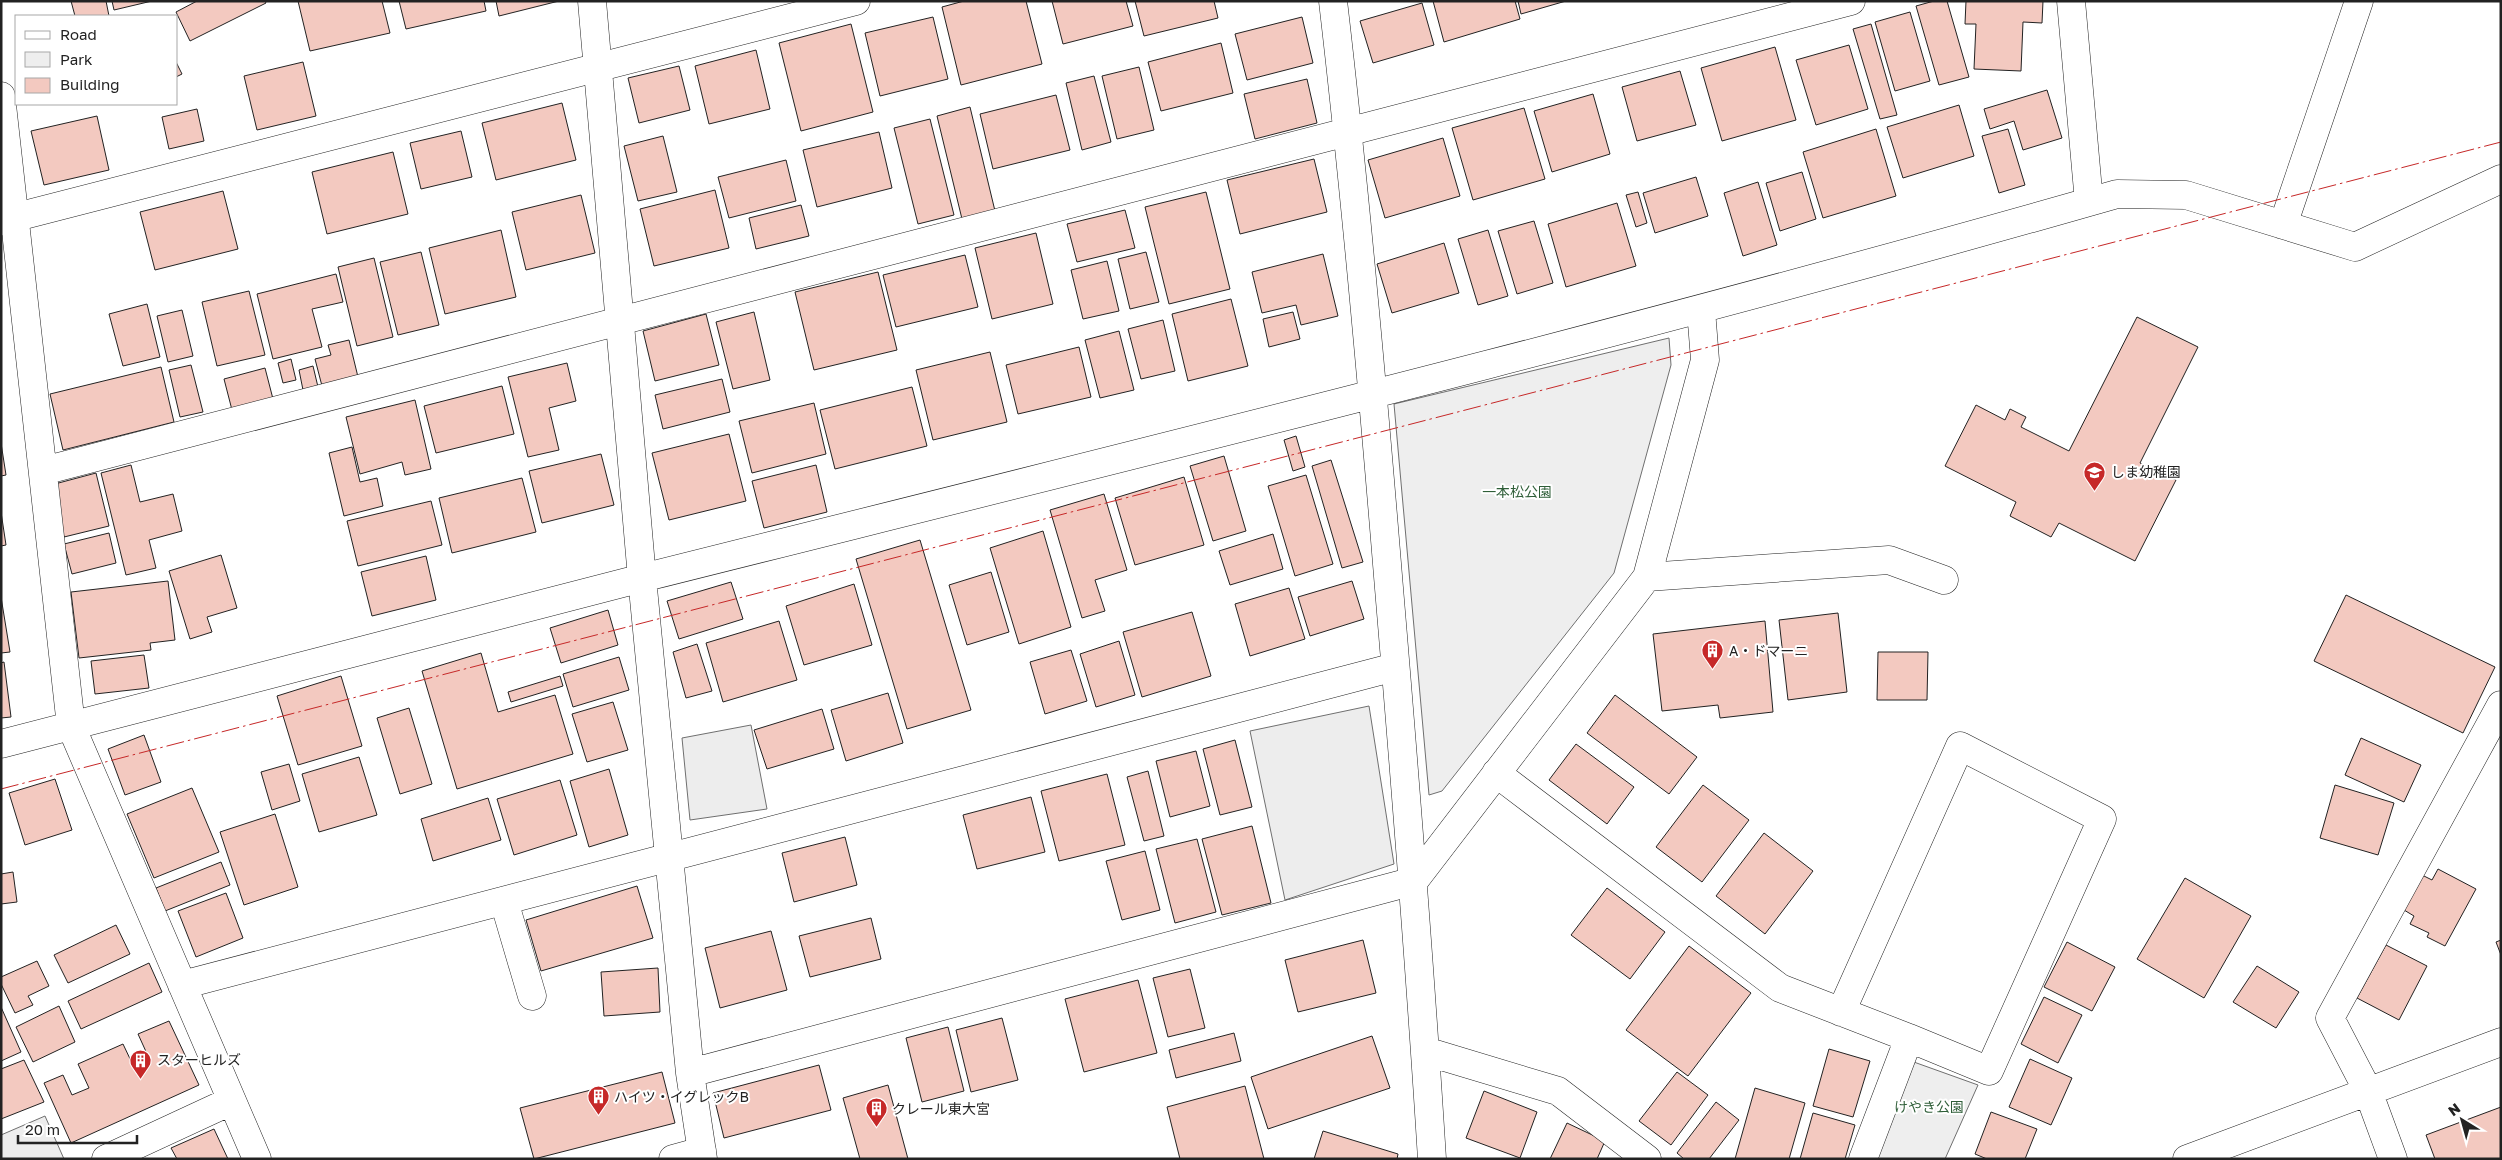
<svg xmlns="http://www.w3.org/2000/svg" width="2502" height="1160" viewBox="0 0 2502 1160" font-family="'Golos Text','Noto Sans JP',sans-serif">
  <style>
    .green { fill: #eee; stroke: #6f6f6f }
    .parking { fill: #ededed; stroke: #6f6f6f }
    .building { fill: #f3c9c0; stroke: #222 }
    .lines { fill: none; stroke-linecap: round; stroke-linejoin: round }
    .minor-casing { stroke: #222; stroke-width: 29 }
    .minor { stroke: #fff; stroke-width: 28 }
    .power { stroke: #c62828; stroke-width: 1; stroke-dasharray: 18 4 2.5 4; stroke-linecap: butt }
    .labels { text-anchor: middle; stroke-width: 4; stroke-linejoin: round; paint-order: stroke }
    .poi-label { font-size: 14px; fill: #222; stroke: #fff; text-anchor: start }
    .park-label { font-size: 14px; fill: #2f5e38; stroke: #fff }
  </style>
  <rect width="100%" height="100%" fill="#fff"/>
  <path class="green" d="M1669 338 1671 365 1614 573 1442 791 1429 795 1394 404Z
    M1911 1061 1978 1085 1945 1159H1869Z"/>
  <path class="parking" d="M1369 706 1394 864 1285 900 1250 731Z
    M751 725 767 809 690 820 682 738Z
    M45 1116 64 1159H1V1135Z"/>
  <path class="building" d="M71 1H106L109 16H75Z
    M112 1H152L114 10Z
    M197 1H265L266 3 190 41 176 12Z
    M298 1H382L390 33 310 51Z
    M399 1H484L486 11 406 29Z
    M496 1H559L499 16Z
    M964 1H1026L1042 64 961 85 942 7Z
    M1052 1H1126L1133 26 1063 44Z
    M1135 1H1214L1218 18 1144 36Z
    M1433 1H1515L1520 19 1444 42Z
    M1518 1H1566L1521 14Z
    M1934 1H1947L1969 77 1939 85 1916 6Z
    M1966 1H2043L2042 23 2023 22 2021 71 1974 69 1976 24H1965Z
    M1422 3 1434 45 1373 63 1360 21Z
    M1910 12 1930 81 1895 91 1875 22Z
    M933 17 948 79 880 96 865 33Z
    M1302 17 1313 63 1247 80 1235 34Z
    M851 24 873 112 801 131 779 43Z
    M1871 24 1897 115 1880 119 1853 29Z
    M1221 43 1233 93 1161 111 1148 62Z
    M1849 45 1868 109 1816 125 1796 60Z
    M1775 47 1796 120 1722 141 1701 68Z
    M756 50 770 109 709 124 695 66Z
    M176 62 182 74 176 77Z
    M303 62 316 116 257 130 244 76Z
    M679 66 690 110 639 123 628 78Z
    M1139 67 1154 130 1117 139 1102 76Z
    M1680 71 1696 125 1637 141 1622 87Z
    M1094 76 1111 142 1082 150 1066 83Z
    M1307 79 1317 123 1255 139 1244 94Z
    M2047 90 2062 138 2023 150 2014 121 1990 129 1984 109Z
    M1593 94 1610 154 1552 172 1534 111Z
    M1056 95 1070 150 993 169 980 114Z
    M562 103 576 160 496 180 482 123Z
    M1959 105 1974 156 1903 178 1887 127Z
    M970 107 995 211 962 219 937 116Z
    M1524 108 1545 179 1473 200 1452 128Z
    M197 109 204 141 169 149 162 117Z
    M97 116 109 170 44 185 31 131Z
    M930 119 954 215 918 224 894 128Z
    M1876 129 1896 196 1823 218 1803 152Z
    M2008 129 2025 185 1999 193 1982 136Z
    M461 131 472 177 421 189 410 143Z
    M879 132 892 188 817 207 803 150Z
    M663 136 677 192 638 201 624 146Z
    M1443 138 1460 196 1385 218 1368 160Z
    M393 152 408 214 327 234 312 172Z
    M1314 159 1327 212 1240 234 1227 180Z
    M786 160 796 201 729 218 718 177Z
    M1802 172 1816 219 1780 231 1766 183Z
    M1696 177 1708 216 1655 233 1643 193Z
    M1758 182 1777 245 1743 256 1724 193Z
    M715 190 729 248 654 266 640 209Z
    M223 191 238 249 155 270 140 212Z
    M1206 192 1230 289 1169 304 1145 207Z
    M1638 192 1647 223 1636 227 1626 195Z
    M581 195 595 253 526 270 512 212Z
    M1617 203 1636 266 1566 287 1548 224Z
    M801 205 809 236 756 249 749 218Z
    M1125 210 1135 248 1077 262 1067 224Z
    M1534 221 1553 283 1517 294 1498 231Z
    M501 230 516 297 445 314 429 248Z
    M1488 230 1508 296 1478 305 1458 239Z
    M1036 233 1053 304 992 319 975 248Z
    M1444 243 1459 293 1392 313 1377 264Z
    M421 252 439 325 398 335 380 262Z
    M1146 252 1159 302 1130 309 1118 259Z
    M1323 254 1338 316 1301 325 1296 305 1262 313 1252 272Z
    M965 255 978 307 896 327 883 275Z
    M374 258 393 337 357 346 338 267Z
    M1107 261 1119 311 1083 319 1071 270Z
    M878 272 897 350 814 370 795 292Z
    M336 274 343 302 312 309 322 347 273 359 257 294Z
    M249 291 265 355 217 366 202 302Z
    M1231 299 1248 366 1188 381 1172 314Z
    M147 304 160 357 123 366 109 314Z
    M182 310 193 356 168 362 157 316Z
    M754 312 770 380 733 389 716 322Z
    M1293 312 1300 339 1269 347 1263 319Z
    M706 314 719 365 655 381 643 331Z
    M2137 317 2198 347 2140 463 2176 480 2135 561 2059 523 2051 537 2010 516 2016 502 1945 466 1976 405 2005 420 2010 409 2026 417 2021 427 2069 451Z
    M1163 320 1175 371 1141 379 1128 329Z
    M1119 331 1134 390 1100 398 1085 340Z
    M349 340 358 377 322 386 315 359 331 355 328 345Z
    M1079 347 1091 397 1018 414 1006 365Z
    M990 352 1007 422 933 440 916 370Z
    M291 359 296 380 283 383 278 363Z
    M567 363 576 401 549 408 559 450 528 457 508 377Z
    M191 365 203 412 180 417 169 370Z
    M313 366 318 387 303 390 299 370Z
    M161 367 174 422 63 450 50 394Z
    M265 368 273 399 232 410 224 379Z
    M722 379 730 412 663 429 655 395Z
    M502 386 514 434 436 453 424 406Z
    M912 387 927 446 835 469 820 410Z
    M415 400 431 469 405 475 402 462 360 474 346 417Z
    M814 403 826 454 752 473 739 421Z
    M729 434 746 501 669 520 652 453Z
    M1296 436 1305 467 1293 471 1284 440Z
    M1 443 6 475 1 476Z
    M352 447 360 482 377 478 383 506 344 516 329 453Z
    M601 454 614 505 542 523 529 471Z
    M1224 456 1246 531 1213 541 1190 466Z
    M1331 460 1363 562 1342 568 1312 466Z
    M131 465 140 502 173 494 182 531 149 540 156 568 126 575 101 473Z
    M816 465 827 512 764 528 752 481Z
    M96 473 109 526 64 537 51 485Z
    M1306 475 1333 564 1295 576 1268 486Z
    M1184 477 1204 545 1135 565 1115 498Z
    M522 478 536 532 452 553 439 498Z
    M1104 494 1127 570 1095 580 1105 611 1082 618 1050 510Z
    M431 501 442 545 358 566 347 521Z
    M1 512 6 545 1 546Z
    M1043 531 1071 627 1019 644 990 548Z
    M109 533 116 563 72 574 64 544Z
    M1273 534 1283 569 1230 585 1219 551Z
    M920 540 971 710 907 729 856 559Z
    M221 555 237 608 207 617 212 632 190 639 169 571Z
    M426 556 436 600 372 616 361 572Z
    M991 572 1009 632 967 645 949 585Z
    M168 581 175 640 150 643 151 650 79 658 71 592Z
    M1352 581 1364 619 1310 636 1298 597Z
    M731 582 743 619 679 639 667 601Z
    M854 584 872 645 804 665 786 606Z
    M1289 588 1305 639 1250 656 1235 604Z
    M2346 595 2495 667 2463 733 2314 661Z
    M1 597 10 652 1 653Z
    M608 610 618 645 561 663 550 628Z
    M1192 612 1211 676 1142 697 1123 632Z
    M1838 613 1847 692 1788 700 1779 620Z
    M779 621 797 680 723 702 706 643Z
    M1765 621 1773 712 1720 718 1718 705 1662 711 1653 634Z
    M1119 641 1135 695 1096 707 1080 654Z
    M697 644 712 691 686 698 673 652Z
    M1071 650 1087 701 1045 714 1030 662Z
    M1878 652H1928L1927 700H1877Z
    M481 653 498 712 555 695 573 754 457 789 422 671Z
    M144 655 149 688 95 694 91 661Z
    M619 657 629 690 573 707 563 674Z
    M4 662 11 717 1 718V663Z
    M341 676 362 746 298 765 277 696Z
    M560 676 563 686 511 702 508 692Z
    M888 693 903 743 846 761 831 710Z
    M1615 695 1697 757 1669 794 1587 733Z
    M613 702 628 750 587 762 572 714Z
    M409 708 432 784 400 794 377 718Z
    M822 709 834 749 767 769 754 730Z
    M144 735 161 782 125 795 108 749Z
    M2361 738 2421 765 2404 802 2345 775Z
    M1235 740 1252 807 1220 815 1203 749Z
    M1576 744 1634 787 1607 824 1549 780Z
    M1196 751 1210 806 1170 817 1156 761Z
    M359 757 377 815 319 832 302 774Z
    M289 764 300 801 272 810 261 772Z
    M609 769 628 835 589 847 570 781Z
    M1148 771 1164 836 1144 841 1127 777Z
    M1107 774 1125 845 1059 861 1041 791Z
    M55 779 72 830 25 845 9 793Z
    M560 780 577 835 514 855 497 799Z
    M1703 785 1749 820 1702 882 1656 847Z
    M2335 785 2394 803 2378 855 2320 838Z
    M192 788 219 852 154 878 127 814Z
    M1031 797 1045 852 977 869 963 815Z
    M488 798 501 840 433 861 421 819Z
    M275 814 298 887 244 905 220 832Z
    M1252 826 1271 903 1222 915 1202 839Z
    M1764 833 1813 871 1765 934 1716 896Z
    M845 837 857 885 794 902 782 853Z
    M1197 839 1216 912 1175 923 1156 849Z
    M1145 851 1160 910 1122 920 1106 861Z
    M221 862 230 885 165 911 156 888Z
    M2438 869 2476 889 2445 946 2427 937 2429 933 2410 924 2414 916 2404 910 2422 875 2432 880Z
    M13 872 17 902 1 904V874Z
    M2185 878 2251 916 2204 998 2137 959Z
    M637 886 653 938 541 971 526 920Z
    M1607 888 1665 932 1630 979 1571 935Z
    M226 893 243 938 196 957 178 911Z
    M871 918 881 959 810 977 799 936Z
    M116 925 130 954 68 983 54 955Z
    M771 931 787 990 720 1008 705 948Z
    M1363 940 1376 993 1298 1012 1285 960Z
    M2501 940V955L2496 942Z
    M2067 942 2115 967 2092 1011 2044 987Z
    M2386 945 2427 966 2399 1020 2357 998Z
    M1689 946 1751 993 1688 1076 1626 1030Z
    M37 961 49 986 28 996 33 1005 15 1013 1 984V977Z
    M149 963 162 992 81 1029 68 1001Z
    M2257 966 2299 992 2276 1028 2233 1002Z
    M658 968 660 1012 604 1016 601 972Z
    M1190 969 1205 1028 1168 1037 1153 978Z
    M1138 980 1157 1053 1084 1072 1065 999Z
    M2044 997 2082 1015 2058 1063 2021 1044Z
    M59 1006 75 1042 33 1062 16 1027Z
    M1 1007 21 1052 1 1061Z
    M1002 1018 1018 1080 971 1092 956 1030Z
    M169 1021 199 1085 71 1143 44 1083 63 1075 72 1095 89 1088 78 1064 123 1044 132 1063 148 1056 138 1034Z
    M948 1027 964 1091 922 1102 906 1038Z
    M1234 1033 1241 1061 1176 1078 1169 1050Z
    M1372 1036 1390 1088 1268 1129 1251 1077Z
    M1829 1049 1870 1061 1853 1117 1813 1106Z
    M2030 1059 2072 1078 2051 1125 2009 1107Z
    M24 1060 44 1102 1 1119V1069Z
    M819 1065 831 1110 724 1138 713 1093Z
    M662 1072 675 1123 534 1159 520 1108Z
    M1677 1072 1708 1095 1671 1145 1639 1121Z
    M888 1085 908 1159H860L843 1098Z
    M1245 1086 1264 1159H1180L1167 1107Z
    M1755 1088 1805 1103 1789 1159H1735Z
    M1484 1091 1537 1112 1520 1158 1466 1138Z
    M1716 1102 1739 1120 1709 1159H1684L1677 1153Z
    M2501 1107V1159H2435L2426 1135Z
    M1991 1112 2037 1129 2025 1159H1987L1975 1154Z
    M1813 1113 1855 1125 1845 1159H1800Z
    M1567 1123 1605 1141 1597 1159H1550Z
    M214 1129 228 1159H177L171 1148Z
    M1323 1131 1398 1154 1397 1159H1314Z"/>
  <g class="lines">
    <defs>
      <path id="minor" d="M592 1 642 578 690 1073 703 1159
        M1333 1C1356 197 1373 392 1389 588 1405 778 1420 968 1432 1159
        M2071 1 2089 202
        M1 96 71 726 257 1159
        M1 221 856 1
        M2283 225 2359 1
        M43 471 1851 1
        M1647 577 1889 560 1944 580
        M1 744C218 689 433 631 650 576 1140 453 1631 333 2117 194L2186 195 2355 247 2501 179
        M1496 773 1780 988 1909 1038 1863 1159
        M504 901 532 996
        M182 985 1395 667
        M1841 1012 1960 746 2102 819 1989 1071 1909 1038
        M1425 1051 1558 1091 1647 1159
        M690 1073 1414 881 1647 577 1705 360 1701 310
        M106 1159 231 1101
        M673 1159 702 1151
        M2187 1159 2501 1042
        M2393 1159 2368 1091 2330 1018 2501 705"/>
    </defs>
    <use href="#minor" class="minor-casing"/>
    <use href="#minor" class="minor"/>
    <path class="power" d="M1 789 2501 142"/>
  </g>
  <defs>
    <symbol id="school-pin" viewBox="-11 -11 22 30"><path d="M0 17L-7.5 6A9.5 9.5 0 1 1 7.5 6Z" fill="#c62828" stroke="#fff"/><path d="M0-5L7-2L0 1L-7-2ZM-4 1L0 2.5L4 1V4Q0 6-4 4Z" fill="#fff"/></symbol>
    <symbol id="building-pin" viewBox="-11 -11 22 30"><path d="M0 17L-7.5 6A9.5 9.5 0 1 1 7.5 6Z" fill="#c62828" stroke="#fff"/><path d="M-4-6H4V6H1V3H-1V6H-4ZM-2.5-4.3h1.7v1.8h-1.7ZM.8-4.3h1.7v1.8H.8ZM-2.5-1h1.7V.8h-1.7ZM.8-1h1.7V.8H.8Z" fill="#fff"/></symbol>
  </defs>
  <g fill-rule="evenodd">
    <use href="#school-pin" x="2082" y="460" width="25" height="34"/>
    <use href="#building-pin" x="1700" y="638" width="25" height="34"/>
    <use href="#building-pin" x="128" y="1048" width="25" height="34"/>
    <use href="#building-pin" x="586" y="1084" width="25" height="34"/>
    <use href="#building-pin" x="864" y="1096" width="25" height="34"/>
  </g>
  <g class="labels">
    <g class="poi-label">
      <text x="2111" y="477">しま幼稚園</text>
      <text x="1729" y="656">A・ドマーニ</text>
      <text x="157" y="1065">スターヒルズ</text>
      <text x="614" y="1102">ハイツ・イグレックB</text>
      <text x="892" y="1114">クレール東大宮</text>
    </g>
    <g class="park-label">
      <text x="1517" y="497">一本松公園</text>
      <text x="1929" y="1112">けやき公園</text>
    </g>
  </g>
  <rect width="2502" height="1160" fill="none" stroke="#222222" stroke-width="5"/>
  <rect x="15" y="15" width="162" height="90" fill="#ffffff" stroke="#a7a7a7"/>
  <rect x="25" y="31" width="25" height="8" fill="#ffffff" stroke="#a7a7a7"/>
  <text x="60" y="40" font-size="15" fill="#222222">Road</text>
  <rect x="25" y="52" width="25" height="15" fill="#eeeeee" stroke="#a7a7a7"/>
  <text x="60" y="65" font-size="15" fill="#222222">Park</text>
  <rect x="25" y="78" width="25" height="15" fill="#f3c9c0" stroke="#a7a7a7"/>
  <text x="60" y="90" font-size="15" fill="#222222">Building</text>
  <g transform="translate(2462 1120) rotate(323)" stroke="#ffffff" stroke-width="4" paint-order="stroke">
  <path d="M0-4L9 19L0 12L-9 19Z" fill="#222222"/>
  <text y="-8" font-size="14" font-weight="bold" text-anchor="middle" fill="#222222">N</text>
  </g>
  <path d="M18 1135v8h119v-8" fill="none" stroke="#222222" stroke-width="2.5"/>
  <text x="25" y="1135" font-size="15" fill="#222222" stroke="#ffffff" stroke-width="4" paint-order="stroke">20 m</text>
</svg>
